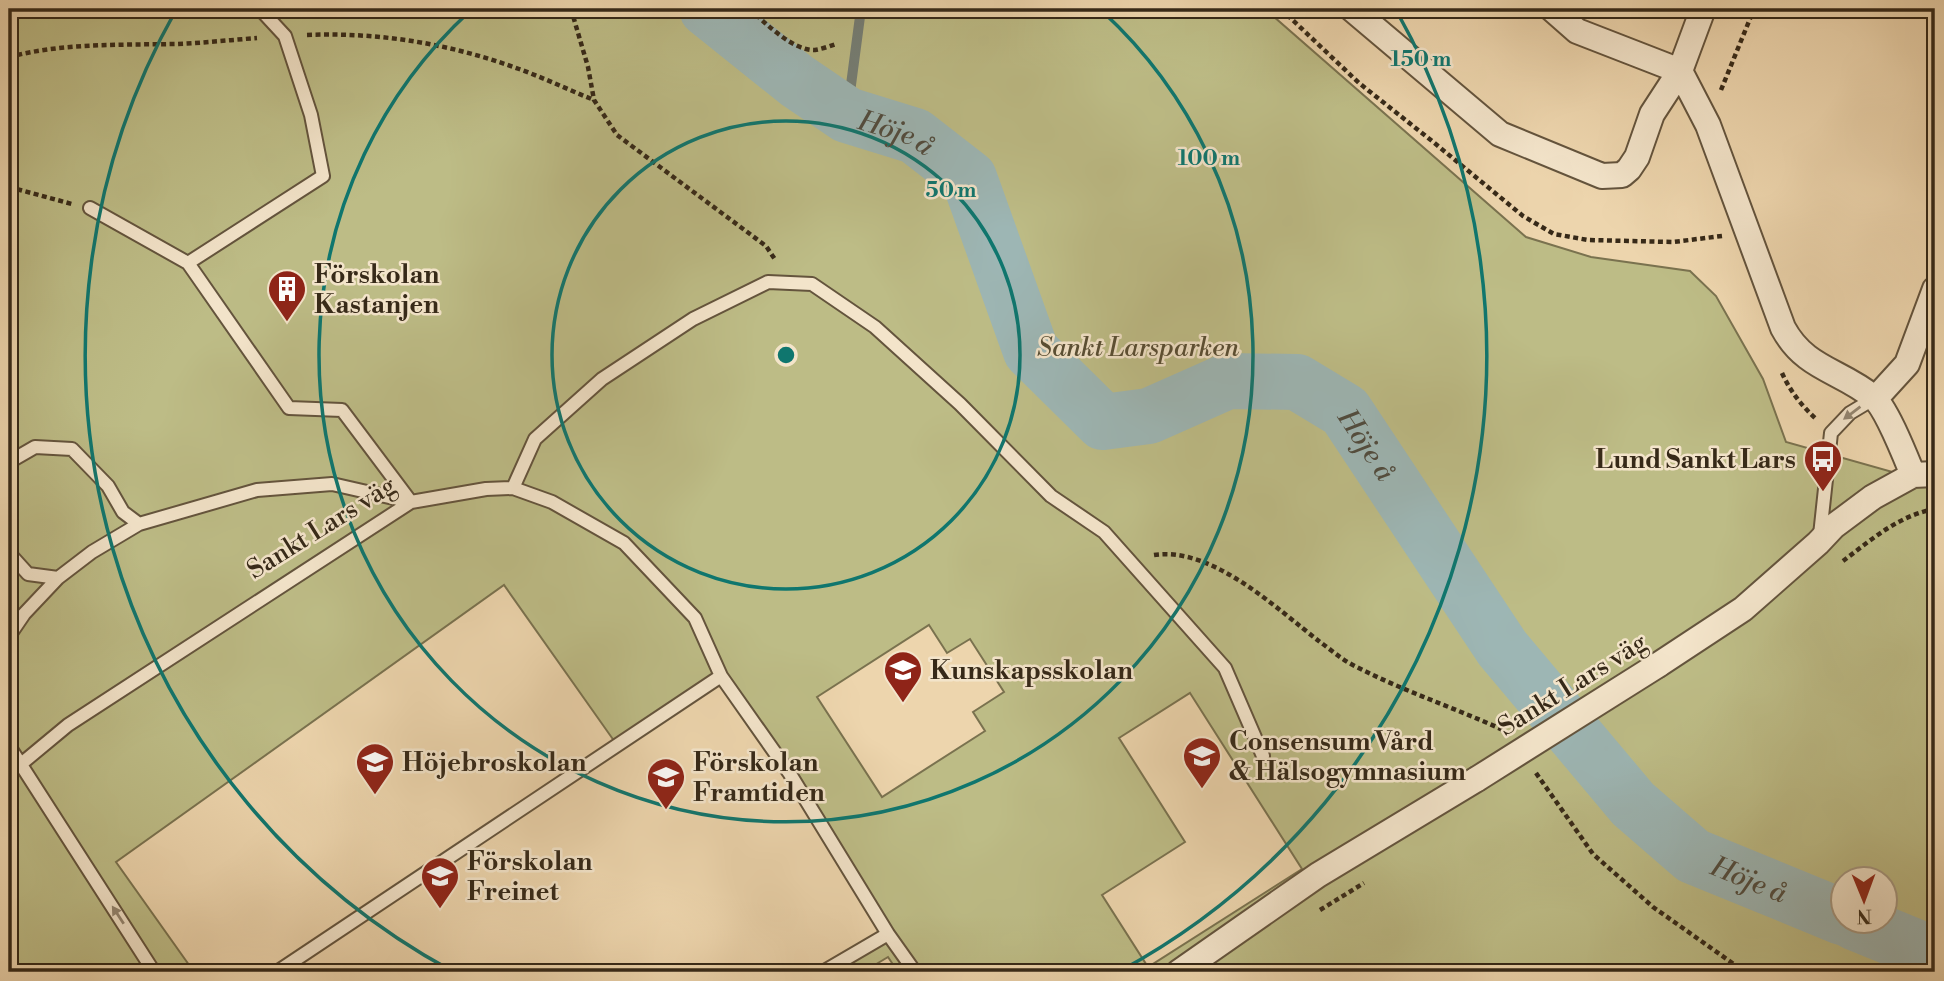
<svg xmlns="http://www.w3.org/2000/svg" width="1944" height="981" viewBox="0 0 1944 981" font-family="'Libre Bodoni',serif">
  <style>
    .green { fill: #bdbc86; stroke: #7a724f; stroke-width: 2; fill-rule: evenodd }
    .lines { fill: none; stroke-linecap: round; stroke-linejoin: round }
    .stream { stroke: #747e76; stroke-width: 10 }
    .river { stroke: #9db6b4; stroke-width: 56 }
    .lane-casing { stroke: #64543d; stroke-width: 16 }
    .street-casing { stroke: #64543d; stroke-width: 28 }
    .path { stroke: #362918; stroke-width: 4.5; stroke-dasharray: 5 3.5; stroke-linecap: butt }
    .lane { stroke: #f3e4ca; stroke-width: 12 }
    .street { stroke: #f3e4ca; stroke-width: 24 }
    .street-bridge-casing { stroke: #64543d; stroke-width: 28; stroke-linecap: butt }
    .street-bridge { stroke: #f3e4ca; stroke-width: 24 }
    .oneway { fill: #948671 }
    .ring { fill: none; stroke: #0f766e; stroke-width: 3.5 }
    .labels { text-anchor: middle; stroke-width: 5; stroke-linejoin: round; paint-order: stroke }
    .poi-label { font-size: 26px; font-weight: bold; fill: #362918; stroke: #f3e4ca; text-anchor: start }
    .park-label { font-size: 26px; font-style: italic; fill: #584e34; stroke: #f3e4ca }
    .street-label { font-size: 26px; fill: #362918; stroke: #f3e4ca }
    .water-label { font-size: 28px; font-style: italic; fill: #504c3f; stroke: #f3e4ca }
    .centre { fill: #0f766e; stroke: #f3e4ca; stroke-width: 3.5 }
    .ring-label { font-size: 21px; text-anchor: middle; font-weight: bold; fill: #0f766e; stroke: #f3e4ca; stroke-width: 5; stroke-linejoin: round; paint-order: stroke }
  </style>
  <rect width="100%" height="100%" fill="#edd5ad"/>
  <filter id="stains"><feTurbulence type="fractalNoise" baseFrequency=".00286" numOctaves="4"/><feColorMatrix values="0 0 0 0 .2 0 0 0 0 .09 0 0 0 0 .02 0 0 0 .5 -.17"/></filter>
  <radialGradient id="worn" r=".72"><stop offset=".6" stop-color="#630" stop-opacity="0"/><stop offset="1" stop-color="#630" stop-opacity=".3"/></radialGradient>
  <path class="green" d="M9 9H1265L1526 237 1591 257 1690 271 1716 296 1763 379 1786 442 1935 484V972H898L888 957 863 972H823L887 934 721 677 617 745 504 585 116 862 194 972H9ZM929 625 947 653 970 639 1004 692 973 712 985 731 882 797 817 697ZM1190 693 1302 869 1148 967 1102 895 1185 842 1119 738ZM1842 880H1884V922H1842Z"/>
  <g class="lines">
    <path class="stream" d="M847 115 861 9"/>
    <g class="river">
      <path id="s1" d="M707 9 797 81 847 115 915 136 969 178 1031 351 1103 422 1149 416 1228 381 1297 382 1345 411 1502 648 1633 804 1693 856 1842 917"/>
      <path d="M1854 922 1935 955"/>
    </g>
    <defs>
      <path id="lane" d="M260 9 285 36 311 115 323 176 188 263 289 408 342 410 411 502
        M90 208 188 263
        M9 462 35 447 72 449 108 486 123 512 139 524
        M513 488 535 439 602 379 693 319 768 282 812 284 875 327 960 404 1051 496 1104 532 1225 668 1263 756
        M1820 535 1831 433 1850 413 1875 398
        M9 553 28 574 58 578 92 552 139 524 257 490 332 484 411 502
        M9 636 24 614 58 578
        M9 746 154 972
        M21 764 68 725 411 502 486 489 513 488 552 502 624 543 695 618 721 676 790 774 888 934 915 972
        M277 972 721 676
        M823 972 888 934"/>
      <path id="street" d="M1352 9 1500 134 1602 176 1622 175 1629 169 1637 157 1652 114 1680 71 1577 31 1552 9
        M1876 398 1907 364 1935 289
        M1913 475 1935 474
        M1658 665 1743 609 1818 543 1834 526 1873 497 1913 475C1906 458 1886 407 1873 397 1840 370 1805 369 1783 328L1708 125 1680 71 1703 9
        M1179 972 1318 875 1477 779"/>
    </defs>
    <use href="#lane" class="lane-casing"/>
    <use href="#street" class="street-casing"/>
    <path class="path" d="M571 9 588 67 594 100 617 135 766 246 776 261
      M750 9C765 23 793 51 815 50 822 49 830 46 836 44
      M1281 9 1359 83 1432 141 1523 216 1554 234 1588 240 1673 242 1722 236
      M307 35C380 32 451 44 519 69 544 78 569 90 594 100
      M9 57C63 43 120 45 176 44 203 43 230 40 257 38
      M1721 90 1754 9
      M9 187 72 204
      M1782 373C1790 391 1802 406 1816 419
      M1154 555C1212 546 1277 609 1320 642 1330 649 1340 658 1351 664 1400 690 1453 707 1503 730
      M1843 561C1871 540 1899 515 1935 509
      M1536 773 1593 854 1653 907 1745 972
      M1320 910 1364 883"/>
    <use href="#lane" class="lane"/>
    <use href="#street" class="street"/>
    <defs>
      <path id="street-bridge" d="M1477 779 1658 665"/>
    </defs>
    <use href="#street-bridge" class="street-bridge-casing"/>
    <use href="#street-bridge" class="street-bridge"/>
  </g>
  <defs><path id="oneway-solid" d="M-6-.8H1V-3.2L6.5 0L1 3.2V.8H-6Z" transform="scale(1.75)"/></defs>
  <g class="oneway">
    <use href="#oneway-solid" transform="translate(1852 413) rotate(143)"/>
    <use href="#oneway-solid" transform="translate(118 915) rotate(-123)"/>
  </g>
  <g class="ring">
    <circle cx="786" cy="355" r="234"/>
    <path d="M1102 11A467 467 0 1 1 470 11"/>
    <path d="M452 971A701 701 0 0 1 176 10M1396 10A701 701 0 0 1 1120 971"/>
  </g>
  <defs>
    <symbol id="building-pin" viewBox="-11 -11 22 30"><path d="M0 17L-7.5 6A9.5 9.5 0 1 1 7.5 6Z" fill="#8f2418" stroke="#f3e4ca"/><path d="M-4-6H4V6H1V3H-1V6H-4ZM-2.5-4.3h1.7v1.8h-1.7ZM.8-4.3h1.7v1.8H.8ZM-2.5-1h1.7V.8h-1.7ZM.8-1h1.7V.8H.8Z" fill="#fff"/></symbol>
    <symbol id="bus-pin" viewBox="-11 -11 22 30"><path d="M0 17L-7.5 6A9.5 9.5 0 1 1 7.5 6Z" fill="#8f2418" stroke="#f3e4ca"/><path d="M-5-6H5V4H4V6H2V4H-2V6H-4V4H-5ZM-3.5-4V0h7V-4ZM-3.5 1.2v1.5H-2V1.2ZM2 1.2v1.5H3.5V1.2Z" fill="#fff"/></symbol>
    <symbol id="school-pin" viewBox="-11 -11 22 30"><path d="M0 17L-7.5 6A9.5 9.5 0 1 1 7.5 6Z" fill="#8f2418" stroke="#f3e4ca"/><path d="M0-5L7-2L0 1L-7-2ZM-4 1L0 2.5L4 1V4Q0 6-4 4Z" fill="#fff"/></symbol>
  </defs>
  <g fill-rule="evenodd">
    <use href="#building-pin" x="265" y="267" width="44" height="60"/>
    <use href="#bus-pin" x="1801" y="437" width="44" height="60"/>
    <use href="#school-pin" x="881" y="648" width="44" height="60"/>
    <use href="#school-pin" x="1180" y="734" width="44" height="60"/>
    <use href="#school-pin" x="353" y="740" width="44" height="60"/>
    <use href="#school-pin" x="644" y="755" width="44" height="60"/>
    <use href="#school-pin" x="418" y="854" width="44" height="60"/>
  </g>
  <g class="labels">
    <g class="poi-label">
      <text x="314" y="283">Förskolan<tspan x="314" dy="30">Kastanjen</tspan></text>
      <text x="1796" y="468" text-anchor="end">Lund Sankt Lars</text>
      <text x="930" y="679">Kunskapsskolan</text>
      <text x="1229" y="750">Consensum Vård<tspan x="1229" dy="30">&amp; Hälsogymnasium</tspan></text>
      <text x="402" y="771">Höjebroskolan</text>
      <text x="693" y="771">Förskolan<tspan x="693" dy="30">Framtiden</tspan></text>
      <text x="467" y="870">Förskolan<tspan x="467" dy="30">Freinet</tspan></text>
    </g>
    <g class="park-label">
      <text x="1138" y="356">Sankt Larsparken</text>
    </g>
    <g class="street-label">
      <text transform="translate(321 527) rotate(-32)" y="9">Sankt Lars väg</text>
      <text transform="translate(1572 684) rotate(-32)" y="9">Sankt Lars väg</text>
    </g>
    <g class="water-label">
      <text dy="10" stroke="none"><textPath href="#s1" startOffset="228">Höje å</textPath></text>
      <text dy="10" stroke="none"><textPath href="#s1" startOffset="898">Höje å</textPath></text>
      <text dy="10" stroke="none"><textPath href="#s1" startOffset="1486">Höje å</textPath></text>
    </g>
  </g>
  <circle cx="786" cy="355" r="10" class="centre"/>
  <g class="ring-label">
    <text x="1421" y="66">150 m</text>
    <text x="1209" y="165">100 m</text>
    <text x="951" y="197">50 m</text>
  </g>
  <rect width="1944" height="981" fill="none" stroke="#edd5ad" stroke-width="35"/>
  <rect x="10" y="10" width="1923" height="960" fill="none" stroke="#362918" stroke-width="3.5"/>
  <rect x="18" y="18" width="1909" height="946" fill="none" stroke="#362918" stroke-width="2"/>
  <g transform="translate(1864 900) rotate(179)"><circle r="33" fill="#f3e4ca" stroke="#a79983" stroke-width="2"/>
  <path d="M0-5L12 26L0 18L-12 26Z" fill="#8f2418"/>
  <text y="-10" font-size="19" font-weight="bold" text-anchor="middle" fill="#362918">N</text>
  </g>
  <rect width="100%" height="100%" filter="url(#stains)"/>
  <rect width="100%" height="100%" fill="url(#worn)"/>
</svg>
